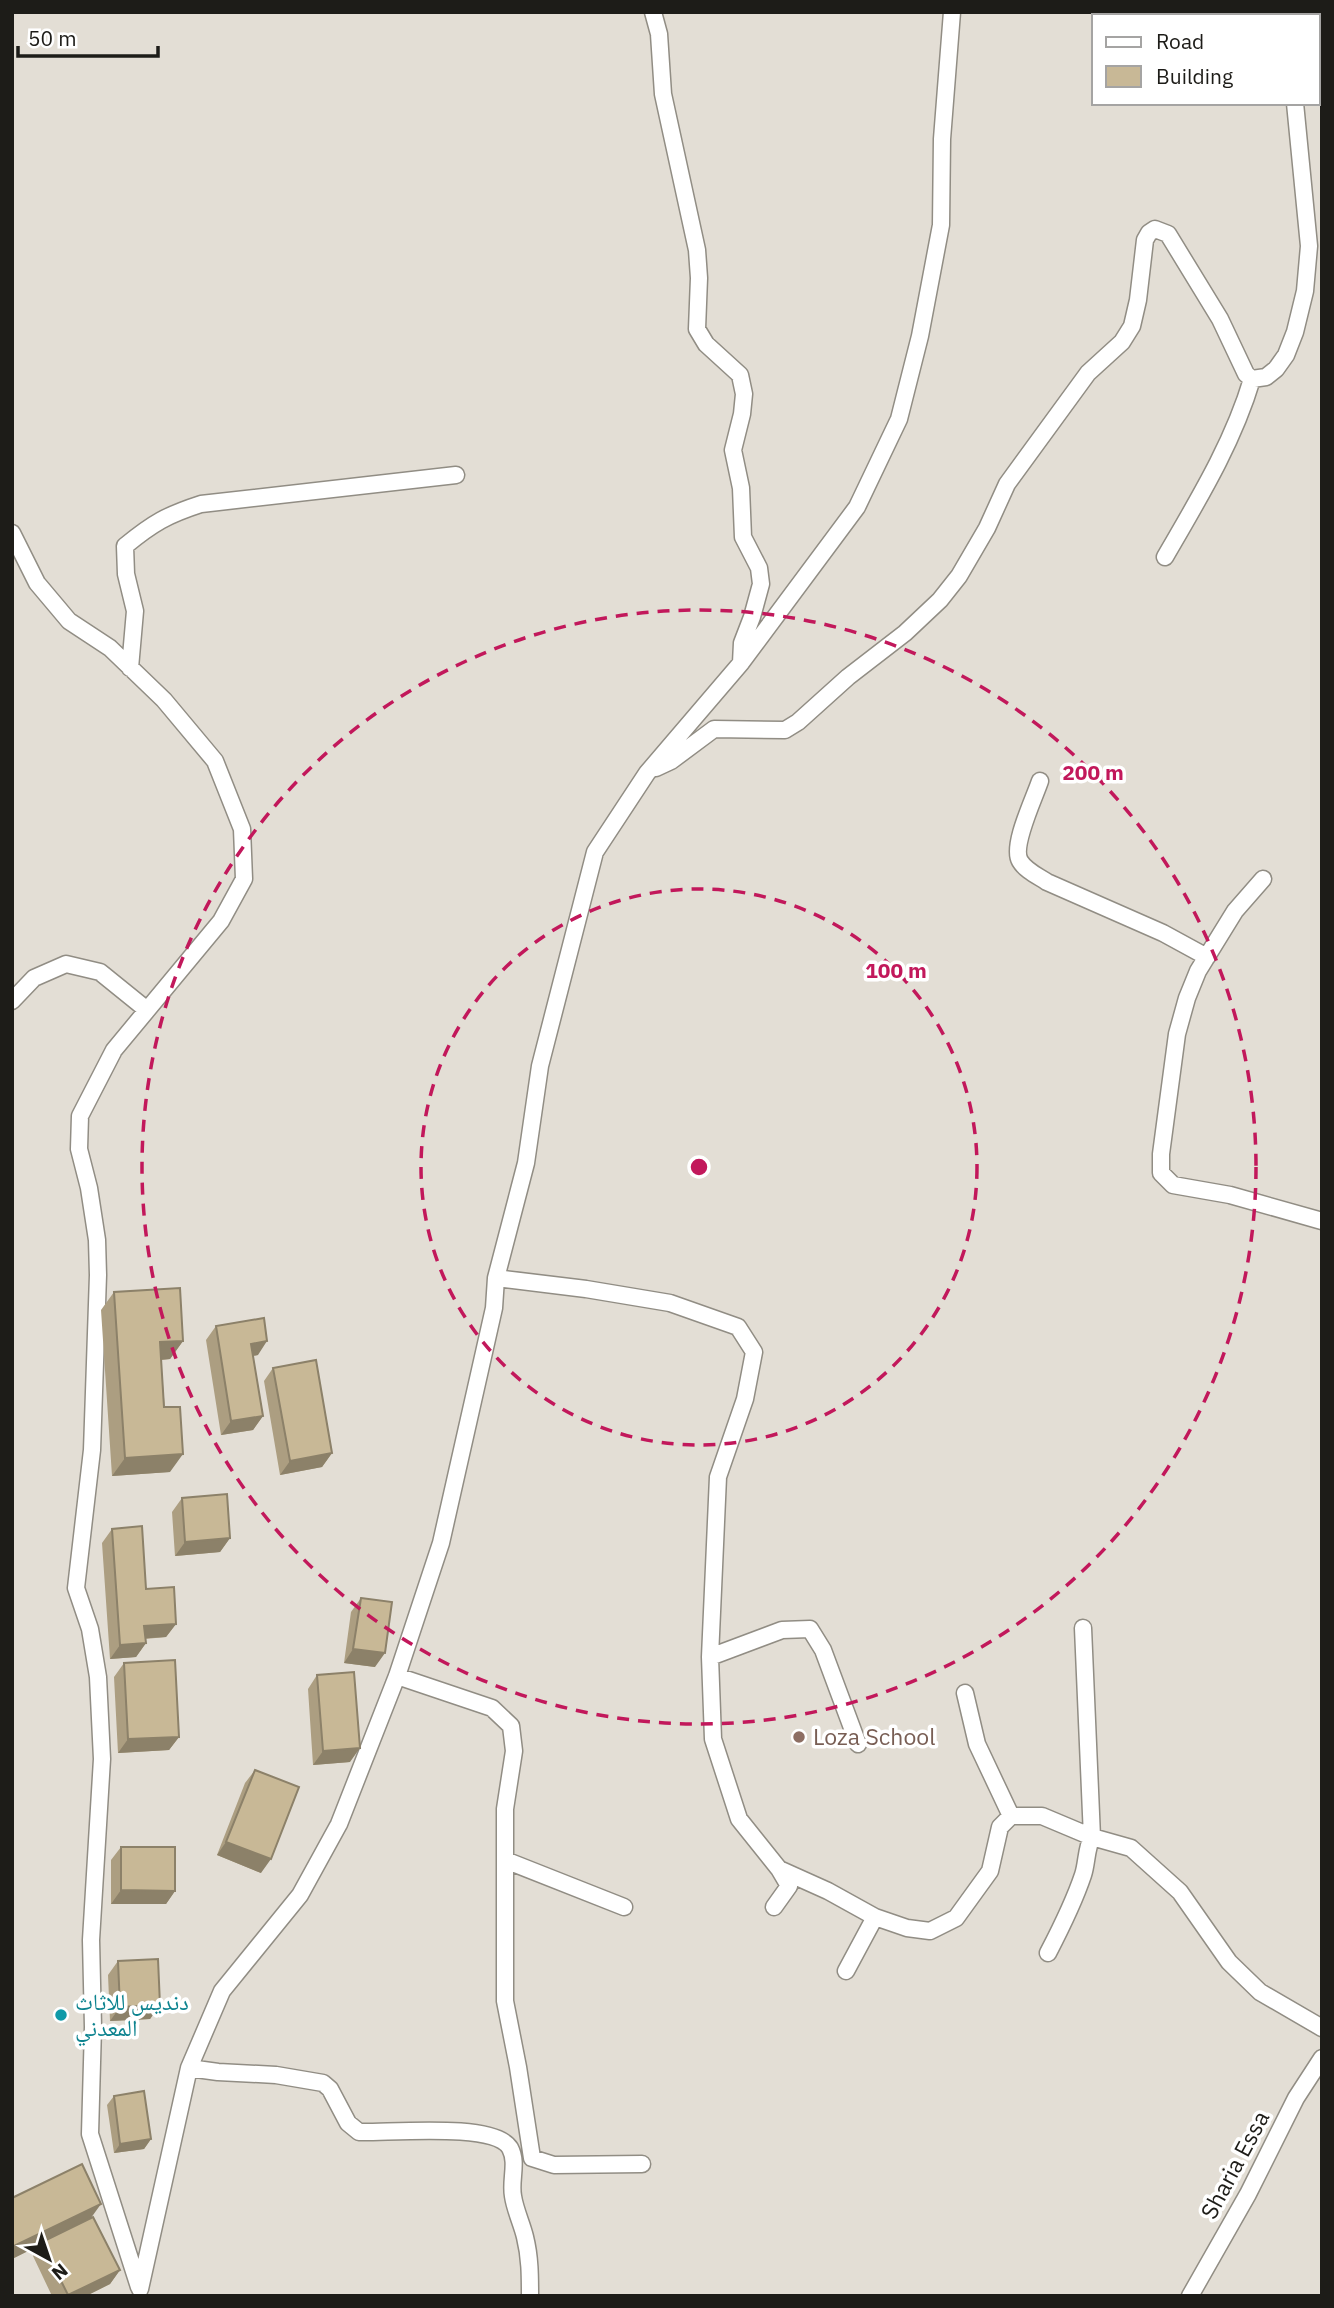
<svg xmlns="http://www.w3.org/2000/svg" width="1334" height="2308" viewBox="0 0 1334 2308" font-family="'IBM Plex Sans','Noto Naskh Arabic',sans-serif">
  <style>
    .lines { fill: none; stroke-linecap: round; stroke-linejoin: round }
    .minor-casing { stroke: #918d84; stroke-width: 19 }
    .minor { stroke: #fff; stroke-width: 16 }
    .wall { fill: #ac9e81 }
    .shaded-wall { fill: #8c8169 }
    .building { fill: #c8b896; stroke: #8c8169; stroke-width: 2 }
    .ring { fill: none; stroke: #c2185b; stroke-width: 3.5; stroke-dasharray: 12 9 }
    .education-dot { fill: #8d6e63; stroke: #fff; stroke-width: 2.5 }
    .culture-dot { fill: #0f9aa8; stroke: #fff; stroke-width: 2.5 }
    .labels { text-anchor: middle; stroke-width: 7; stroke-linejoin: round; paint-order: stroke }
    .education-label { font-size: 23px; fill: #785e54; stroke: #fff; text-anchor: start }
    .culture-label { font-size: 23px; fill: #0d838f; stroke: #fff; text-anchor: start }
    .street-label { font-size: 23px; fill: #1d1c18; stroke: #fff }
    .centre { fill: #c2185b; stroke: #fff; stroke-width: 3.5 }
    .ring-label { font-size: 21px; text-anchor: middle; font-weight: bold; fill: #c2185b; stroke: #fff; stroke-width: 7; stroke-linejoin: round; paint-order: stroke }
  </style>
  <rect width="100%" height="100%" fill="#e3ded5"/>
  <g class="lines">
    <defs>
      <path id="minor" d="M653 12 659 34 663 94 697 250 699 278 697 329 706 344 740 375 744 394 742 414 733 450 741 488 743 537 759 568 761 584 752 617 742 643 741 663
        M1280 12 1281 16
        M12 533 37 583 69 621 110 648 164 700 215 761 242 829 244 879 221 921 114 1050 80 1116 79 1149 89 1188 97 1240 98 1275 92 1450 76 1588 90 1629 98 1677 102 1759 91 1940 93 2027 90 2134 139 2287
        M1165 557C1198 500 1233 443 1252 379
        M130 668 135 611 126 574 125 546C153 523 167 515 201 504L456 475
        M656 768 671 761 714 729 785 730 798 722 848 677 905 633 940 600 959 576 987 528 1007 484 1088 373 1122 342 1132 326 1138 300 1145 240 1149 233 1155 229 1168 234 1220 319 1246 374 1252 379 1266 377 1276 369 1286 355 1295 332 1305 291 1309 246 1295 103
        M1040 781C1034 799 1011 846 1020 861 1026 871 1038 876 1047 882L1163 933 1207 957
        M1263 879 1235 911 1198 971 1187 998 1177 1034 1161 1154V1173L1173 1185 1230 1195 1322 1221
        M12 1001 34 978 66 964 100 972 147 1010
        M496 1278 586 1289 670 1303 738 1327 754 1352 745 1399 718 1477 710 1657 713 1739 739 1819 779 1869 828 1891 875 1917 907 1928 930 1931 956 1918 990 1871 1000 1827 1011 1816H1042L1092 1837 1131 1848 1180 1892 1229 1962 1260 1992 1322 2028
        M710 1657 782 1630 810 1629 823 1650 858 1744
        M397 1676 492 1708 511 1726 514 1751 505 1809V2001L518 2067 532 2158 554 2165 642 2164
        M965 1693 977 1744 1011 1816
        M505 1860 624 1907
        M774 1907 789 1886 779 1869
        M1048 1953C1061 1928 1074 1902 1083 1875 1087 1863 1086 1849 1092 1837L1083 1628
        M846 1971 875 1917
        M189 2068 218 2072 276 2075 323 2083 330 2089 348 2123 359 2132C389 2133 495 2122 510 2148 518 2163 510 2180 513 2196 515 2210 522 2224 525 2237 530 2257 530 2276 530 2296
        M140 2289 189 2068 222 1991 300 1895 339 1824 397 1676 441 1543 494 1308 496 1278 526 1163 540 1066 595 852 647 773 741 663 857 507 899 419 920 336 941 225 942 139 952 12
        M1190 2296 1248 2194 1296 2098 1322 2058"/>
    </defs>
    <use href="#minor" class="minor-casing"/>
    <use href="#minor" class="minor"/>
  </g>
  <path class="wall" d="M114 1292 183 1341 170 1359 161 1360 170 1472 112 1476 101 1310Z
    M216 1326 258 1355 253 1356 263 1416 253 1430 221 1435 206 1340Z
    M273 1368 332 1453 322 1467 280 1475 264 1381Z
    M182 1498 230 1538 220 1552 175 1556 172 1512Z
    M112 1529 146 1589 176 1624 166 1637 145 1639 146 1643 136 1657 110 1659 102 1543Z
    M361 1598 375 1667 344 1663 351 1612Z
    M124 1663 179 1737 169 1750 118 1753 114 1677Z
    M317 1675 350 1762 313 1765 308 1689Z
    M255 1770 261 1873 217 1855 245 1783Z
    M121 1847 175 1891 166 1904H111V1860Z
    M118 1961 160 2005 150 2019 110 2021 108 1975Z
    M114 2096 151 2139 144 2149 114 2153 107 2105Z
    M12 2198 92 2217 120 2270 110 2284 86 2296H52L33 2256 40 2245 12 2259Z"/>
  <path class="shaded-wall" d="M183 1341 170 1359 147 1361 160 1342Z
    M267 1341 258 1355 241 1358 251 1344Z
    M263 1416 253 1430 221 1435 231 1421Z
    M332 1453 322 1467 280 1475 290 1461Z
    M183 1454 170 1472 112 1476 125 1458Z
    M230 1538 220 1552 175 1556 185 1542Z
    M176 1624 166 1637 135 1639 144 1626Z
    M146 1643 136 1657 110 1659 120 1645Z
    M353 1649 385 1653 375 1667 344 1663Z
    M179 1737 169 1750 118 1753 128 1739Z
    M360 1748 350 1762 313 1765 323 1751Z
    M226 1842 271 1859 261 1873 217 1855Z
    M121 1890 175 1891 166 1904H111Z
    M160 2005 150 2019 110 2021 120 2007Z
    M151 2139 144 2149 114 2153 120 2144Z
    M101 2204 88 2222 42 2242 40 2245 12 2259V2247Z
    M120 2270 110 2284 86 2296 68 2295Z"/>
  <path class="building" d="M180 1288 183 1341 160 1342 164 1407H180L183 1454 125 1458 114 1292Z
    M264 1318 267 1341 251 1344 263 1416 231 1421 216 1326Z
    M316 1360 332 1453 290 1461 273 1368Z
    M227 1494 230 1538 185 1542 182 1498Z
    M142 1526 146 1589 174 1587 176 1624 144 1626 146 1643 120 1645 112 1529Z
    M361 1598 392 1602 385 1653 353 1649Z
    M175 1660 179 1737 128 1739 124 1663Z
    M354 1672 360 1748 323 1751 317 1675Z
    M255 1770 299 1787 271 1859 226 1842Z
    M121 1847H175V1891L121 1890Z
    M158 1959 160 2005 120 2007 118 1961Z
    M144 2091 151 2139 120 2144 114 2096Z
    M82 2164 101 2204 12 2247V2198Z
    M93 2217 120 2270 68 2295 42 2242Z"/>
  <g class="ring">
    <circle cx="699" cy="1167" r="278"/>
    <circle cx="699" cy="1167" r="557"/>
  </g>
  <circle class="education-dot" cx="799" cy="1737" r="7"/>
  <circle class="culture-dot" cx="61" cy="2015" r="7"/>
  <g class="labels">
    <g class="education-label">
      <text x="813" y="1745">Loza School</text>
    </g>
    <g class="culture-label">
      <text x="75" y="2010">دنديس للاثاث<tspan x="75" dy="26">المعدني</tspan></text>
    </g>
    <g class="street-label">
      <text transform="translate(1235 2165) rotate(-62)" y="8">Sharia Essa</text>
    </g>
  </g>
  <circle cx="699" cy="1167" r="10" class="centre"/>
  <g class="ring-label">
    <text x="1093" y="780">200 m</text>
    <text x="896" y="978">100 m</text>
  </g>
  <rect width="1334" height="2308" fill="none" stroke="#1d1c18" stroke-width="28"/>
  <rect x="1092" y="14" width="228" height="91" fill="#ffffff" stroke="#a5a4a3" stroke-width="2"/>
  <rect x="1106" y="37" width="35" height="10" fill="#ffffff" stroke="#a5a4a3" stroke-width="2"/>
  <text x="1156" y="49" font-size="21" fill="#1d1c18">Road</text>
  <rect x="1106" y="66" width="35" height="21" fill="#c8b896" stroke="#a5a4a3" stroke-width="2"/>
  <text x="1156" y="84" font-size="21" fill="#1d1c18">Building</text>
  <g transform="translate(49 2259) rotate(140)" stroke="#ffffff" stroke-width="5" paint-order="stroke">
  <path d="M0-5L12 26L0 18L-12 26Z" fill="#1d1c18"/>
  <text y="-10" font-size="19" font-weight="bold" text-anchor="middle" fill="#1d1c18">N</text>
  </g>
  <path d="M18 46v10h140v-10" fill="none" stroke="#1d1c18" stroke-width="3.5"/>
  <text x="28" y="46" font-size="21" fill="#1d1c18" stroke="#ffffff" stroke-width="5" paint-order="stroke">50 m</text>
</svg>
